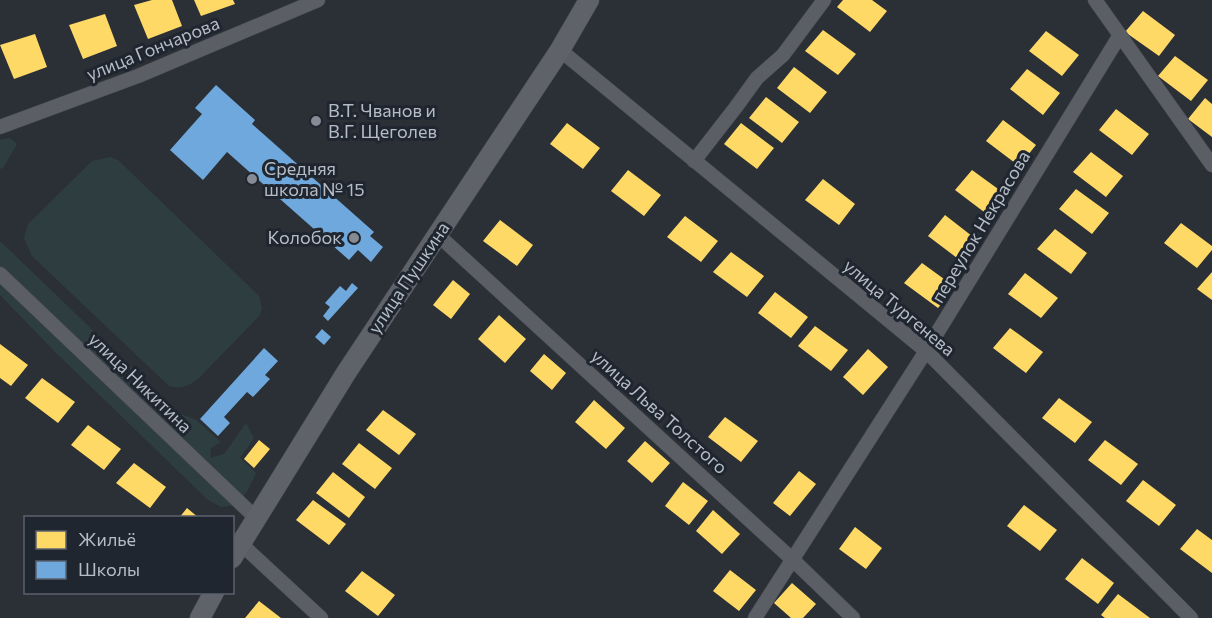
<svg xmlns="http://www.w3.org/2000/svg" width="1212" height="618" viewBox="0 0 1212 618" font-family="Commissioner,sans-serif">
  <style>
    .green { fill: #2e3e40 }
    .homes { fill: #ffd966 }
    .schools { fill: #6fa8dc }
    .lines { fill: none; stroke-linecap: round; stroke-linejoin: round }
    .street-casing { stroke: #494c51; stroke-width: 15 }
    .secondary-casing { stroke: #494c51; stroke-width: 21 }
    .street { stroke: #5b5e64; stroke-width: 14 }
    .secondary { stroke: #5f6268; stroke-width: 20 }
    .poi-dot { fill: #858b94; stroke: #1f2630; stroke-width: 2 }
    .labels { text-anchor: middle; stroke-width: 6; stroke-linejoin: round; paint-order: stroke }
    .street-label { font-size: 18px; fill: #b6bcc6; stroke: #1f2630 }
    .poi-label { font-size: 18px; fill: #b6bcc6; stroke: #1f2630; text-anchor: start }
  </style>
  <rect width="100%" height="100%" fill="#2b3036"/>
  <path class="green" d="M10 138 17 144 3 168 0 169V140Z
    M110 157 118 160 259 296 262 308 260 315 199 378C189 386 182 389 169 386L32 256 24 238 28 224 92 161Z
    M0 241 179 413 196 420 221 442 211 448 210 458 224 454 246 423 254 438 240 458 256 473 247 492 236 505 221 507 208 500 55 352 0 295Z"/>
  <path class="homes" d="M152 0H172L182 26 148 39 134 5Z
    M194 0H233L235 4 201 16Z
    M843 0H872L887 11 870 32 837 7Z
    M1143 11 1175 35 1159 56 1125 32Z
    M105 14 117 46 83 59 69 25Z
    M823 30 856 54 838 75 805 51Z
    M1046 31 1079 55 1062 76 1029 51Z
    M35 34 47 67 14 79 0 45Z
    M1175 56 1208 80 1191 101 1158 76Z
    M794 67 827 92 810 113 777 88Z
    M1027 69 1060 93 1043 115 1010 89Z
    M766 97 799 122 782 143 749 118Z
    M1205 98 1212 104V137L1188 119Z
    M1116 109 1149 134 1132 155 1099 130Z
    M1003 120 1036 145 1019 166 986 141Z
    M567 123 600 148 583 169 550 144Z
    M741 123 774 148 757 169 724 144Z
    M1091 152 1123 176 1106 197 1073 172Z
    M628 170 661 195 644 216 611 191Z
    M972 170 1005 194 988 215 955 190Z
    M823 179 855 204 839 225 805 200Z
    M1076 189 1109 213 1092 234 1059 209Z
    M945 215 977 240 961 261 928 236Z
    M685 216 718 241 701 262 667 237Z
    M500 220 533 245 517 266 483 241Z
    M1181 223 1212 246V250L1197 268 1164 243Z
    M1055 229 1087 253 1071 274 1037 249Z
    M731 252 764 276 747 297 713 272Z
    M922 263 955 287 938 308 904 283Z
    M1212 272V300L1197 289Z
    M1025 273 1058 298 1041 318 1008 294Z
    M453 280 470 294 451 319 433 305Z
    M775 292 808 317 791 338 758 313Z
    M499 315 526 339 505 363 478 339Z
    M815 326 848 350 831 371 798 346Z
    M1010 328 1043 352 1026 373 993 348Z
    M0 344 28 365 11 386 0 378Z
    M868 349 888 367 863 395 843 377Z
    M544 354 566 373 552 390 530 371Z
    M42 378 75 402 58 423 25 398Z
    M1059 398 1092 422 1075 443 1042 418Z
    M594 400 625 428 606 449 575 422Z
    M383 410 416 434 399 455 366 430Z
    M725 417 758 441 741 462 708 437Z
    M88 425 121 449 104 470 71 445Z
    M259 440 270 449 254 468 244 459Z
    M1105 440 1138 464 1121 485 1088 460Z
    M645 441 670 463 652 483 627 461Z
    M359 443 392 468 375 489 342 464Z
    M134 463 166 487 150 508 116 483Z
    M799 471 816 484 790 516 773 503Z
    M333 472 365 497 349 518 316 493Z
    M1143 480 1176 505 1159 526 1126 501Z
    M683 482 708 501 689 525 665 506Z
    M313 500 346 524 329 545 296 520Z
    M1024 505 1057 530 1040 551 1007 526Z
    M187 508 199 518H179Z
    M713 510 740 534 722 554 696 531Z
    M855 527 882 548 866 569 839 549Z
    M1197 529 1212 540V573L1180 549Z
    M1082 558 1114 583 1098 604 1065 579Z
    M730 570 756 590 739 611 713 591Z
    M362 571 395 595 378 616 345 591Z
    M792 583 816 604 803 618H791L774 603Z
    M1118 594 1150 618H1105L1101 615Z
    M259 601 281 618H245Z"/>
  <path class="schools" d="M216 85 255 120 252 124 374 232 370 236 383 247 371 262 358 250 349 260 227 152 203 180 170 150 202 114 195 108Z
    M352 283 358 288 328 321 323 316 330 307 325 303 340 286 346 291Z
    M322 329 331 337 324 345 315 337Z
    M264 348 278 361 265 375 270 379 253 397 247 392 224 417 230 423 218 436 200 419Z"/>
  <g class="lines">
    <defs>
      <path id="street" d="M1095 0 1212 165
        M560 50 926 351 1191 618
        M0 127 138 76 318 0
        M694 161 736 107 757 78 783 55 824 0
        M438 235 793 560 853 618
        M0 274 256 518
        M240 543 321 618
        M755 618 926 351 1120 35"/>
      <path id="secondary" d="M232 558 346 373 560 50 589 0
        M200 618 214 592"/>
    </defs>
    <use href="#street" class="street-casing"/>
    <use href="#secondary" class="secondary-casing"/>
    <use href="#street" class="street"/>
    <use href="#secondary" class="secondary"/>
  </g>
  <g class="poi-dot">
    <circle cx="316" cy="121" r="6"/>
    <circle cx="252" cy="179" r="6"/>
    <circle cx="354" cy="238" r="6"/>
  </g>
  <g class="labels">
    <g class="street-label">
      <text transform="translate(153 49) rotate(-22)" y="6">улица Гончарова</text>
      <text transform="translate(981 227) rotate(-59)" y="6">переулок Некрасова</text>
      <text transform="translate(409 278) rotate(-56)" y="6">улица Пушкина</text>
      <text transform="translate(899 308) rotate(40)" y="6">улица Тургенева</text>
      <text transform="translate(140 383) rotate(44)" y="6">улица Никитина</text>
      <text transform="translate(659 412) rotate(42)" y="6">улица Льва Толстого</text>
    </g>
    <g class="poi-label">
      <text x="328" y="117">В.Т. Чванов и<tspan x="328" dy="21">В.Г. Щеголев</tspan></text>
      <text x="264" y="175">Средняя<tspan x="264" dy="21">школа № 15</tspan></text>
      <text x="342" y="244" text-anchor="end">Колобок</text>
    </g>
  </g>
  <rect x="24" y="516" width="210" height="78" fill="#1f2630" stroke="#5b626c" stroke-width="1.5"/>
  <rect x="36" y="531" width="30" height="18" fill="#ffd966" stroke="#5b626c" stroke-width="1.5"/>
  <text x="78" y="546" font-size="18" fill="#b6bcc6">Жильё</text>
  <rect x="36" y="561" width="30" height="18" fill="#6fa8dc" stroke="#5b626c" stroke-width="1.5"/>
  <text x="78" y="576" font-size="18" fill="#b6bcc6">Школы</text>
</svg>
